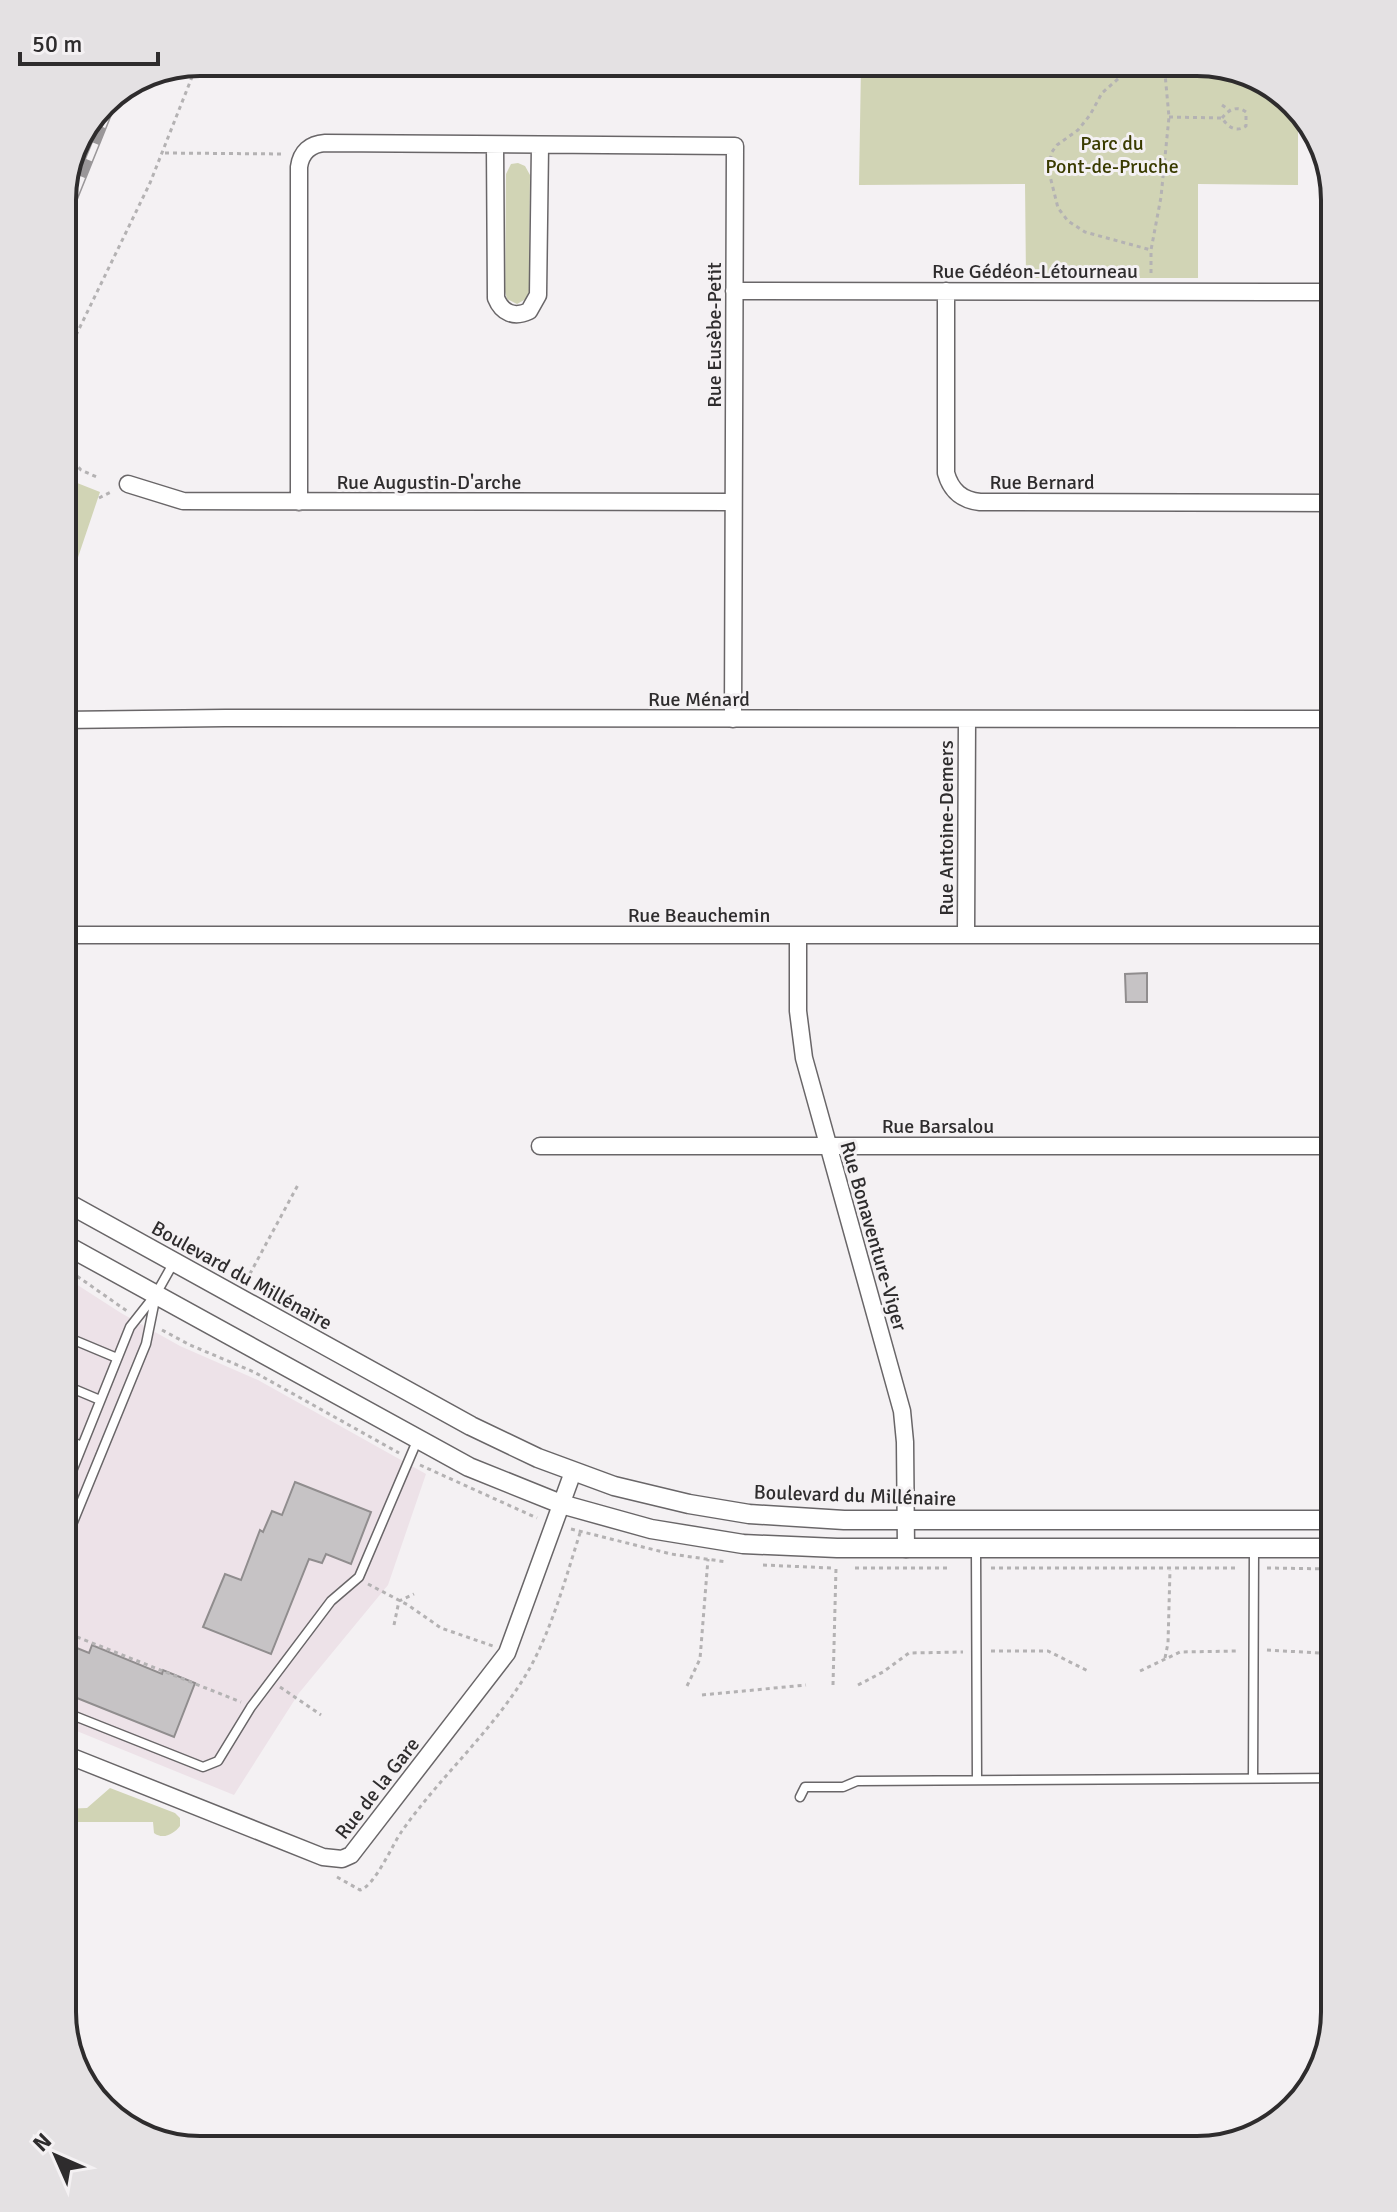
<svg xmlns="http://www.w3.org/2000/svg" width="1397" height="2212" viewBox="0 0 1397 2212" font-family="Signika,sans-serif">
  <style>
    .built { fill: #ede2e8 }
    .green { fill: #d1d4b5 }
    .building { fill: #c6c3c5; stroke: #908d8e; stroke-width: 2 }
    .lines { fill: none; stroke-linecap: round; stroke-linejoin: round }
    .service-casing { stroke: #696668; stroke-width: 11 }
    .minor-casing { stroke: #696668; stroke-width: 19 }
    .tertiary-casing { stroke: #696668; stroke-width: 21 }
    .path { stroke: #b4b2b3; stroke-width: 3; stroke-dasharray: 4 4; stroke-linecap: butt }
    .service { stroke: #fff; stroke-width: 8 }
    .minor { stroke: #fff; stroke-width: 16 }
    .tertiary { stroke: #fff; stroke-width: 18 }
    .rail-casing { stroke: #9a9799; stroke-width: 9 }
    .rail { stroke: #f4f1f3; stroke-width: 6; stroke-dasharray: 18; stroke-linecap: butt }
    .labels { text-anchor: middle; stroke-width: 6; stroke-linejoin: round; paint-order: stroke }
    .park-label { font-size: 20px; fill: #3a3b00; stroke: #f4f1f3 }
    .street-label { font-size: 20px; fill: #2e2c2d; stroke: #f4f1f3 }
    .rim { fill: none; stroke: #2e2c2d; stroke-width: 4 }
  </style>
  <rect width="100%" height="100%" fill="#f4f1f3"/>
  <path class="built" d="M62 1275 121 1313 180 1346 258 1380 426 1474 388 1585 299 1693 234 1795 62 1725Z"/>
  <path class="green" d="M1206 62 1274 86 1298 113V185L1198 184V278H1026L1025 184 859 185 861 66Z
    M518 163 525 166 530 175 529 292 526 299 517 304 507 299 505 292 506 174 511 164Z
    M62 477 100 492 68 587 62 586Z
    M110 1788 175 1813 180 1818V1826C174 1834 163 1840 154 1833L153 1822H62L63 1809 87 1808Z"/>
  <path class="building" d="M1147 973V1002H1126L1125 974Z
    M295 1482 371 1512 351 1564 326 1554 322 1563 309 1559 271 1654 203 1627 225 1574 241 1580 260 1530 263 1532 272 1511 282 1515Z
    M62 1642 89 1653 92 1645 162 1674 163 1670 195 1683 174 1737 62 1692Z"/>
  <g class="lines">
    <defs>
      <path id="service" d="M62 1335 117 1358
        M62 1384 100 1400
        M62 1438 82 1446
        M62 1496 130 1327 156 1294 174 1262
        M62 1549 146 1344 156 1295
        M976 1549 977 1780
        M62 1711 203 1767 218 1761 251 1707 331 1601 359 1577 417 1441
        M1253 1778 1254 1549
        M800 1797 805 1787H843L857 1781 1335 1778"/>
      <path id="minor" d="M495 146 496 298C502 313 514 318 529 311L538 295 540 146
        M734 291 1335 292
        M946 291V473C951 491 962 500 980 502L1335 503
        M128 484 183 501 733 502
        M299 502V167C301 152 310 144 325 143L735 146 733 719
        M62 720 225 718 1335 719
        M62 935H1335
        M798 935V1011L804 1058 902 1411 905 1442 906 1549
        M966 935 967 720
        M540 1146H1335
        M62 1753 323 1857 342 1859 351 1855 507 1653 573 1472"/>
      <path id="tertiary" d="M62 1200 471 1426 538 1458 614 1486 689 1504 749 1514 844 1520H1335
        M62 1243 469 1467 561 1504 651 1529 743 1544 837 1548H1335"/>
    </defs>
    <use href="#service" class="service-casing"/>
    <use href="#minor" class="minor-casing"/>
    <use href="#tertiary" class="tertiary-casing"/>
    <path class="path" d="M1136 63 1102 93 1090 115 1078 130 1057 145 1052 152 1048 168 1058 208 1068 221 1085 232 1151 250
      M1222 105 1229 110
      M1169 117 1222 118C1228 127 1236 133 1246 126V112C1237 105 1228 110 1222 118
      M165 153 285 154
      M1151 273V250L1161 197 1169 117 1164 63
      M62 364 150 183 194 72
      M62 450 81 470 99 478
      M99 498 113 491
      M64 1267 127 1311
      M246 1281 299 1183
      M162 1330 190 1345 254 1372 399 1453
      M420 1465 537 1518
      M571 1529 671 1554 727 1562
      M763 1565 831 1568
      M855 1568H951
      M991 1568H1239
      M1267 1568 1335 1569
      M368 1584 408 1605 441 1628 493 1646
      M394 1625 399 1601 414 1594
      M62 1631 241 1702
      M1267 1650 1319 1653 1335 1657
      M991 1651H1048L1090 1672
      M1165 1658 1168 1643 1170 1570
      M1140 1671 1180 1652 1239 1651
      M833 1685 836 1568
      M858 1685 883 1672 909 1653 963 1652
      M687 1686 700 1659 708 1559
      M280 1687 321 1715
      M702 1695 806 1685
      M337 1877 360 1890C375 1886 392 1845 402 1831 441 1775 498 1726 531 1666 553 1625 566 1577 580 1533"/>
    <use href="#service" class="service"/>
    <use href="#minor" class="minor"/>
    <use href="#tertiary" class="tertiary"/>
    <defs>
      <path id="rail" d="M62 227 116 93"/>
    </defs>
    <use href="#rail" class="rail-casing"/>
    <use href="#rail" class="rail"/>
  </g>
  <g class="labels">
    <g class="park-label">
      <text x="1112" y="150">Parc du<tspan x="1112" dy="23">Pont-de-Pruche</tspan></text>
    </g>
    <g class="street-label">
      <text x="1035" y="278">Rue Gédéon-Létourneau</text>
      <text transform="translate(714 335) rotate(-90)" y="7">Rue Eusèbe-Petit</text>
      <text x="429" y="489">Rue Augustin-D'arche</text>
      <text x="1042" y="489">Rue Bernard</text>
      <text x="699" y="706">Rue Ménard</text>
      <text transform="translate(946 828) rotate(-90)" y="7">Rue Antoine-Demers</text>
      <text x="699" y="922">Rue Beauchemin</text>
      <text x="938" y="1133">Rue Barsalou</text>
      <text transform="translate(874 1236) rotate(74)" y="7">Rue Bonaventure-Viger</text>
      <text transform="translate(242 1275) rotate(29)" y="7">Boulevard du Millénaire</text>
      <text transform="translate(855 1495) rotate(2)" y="7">Boulevard du Millénaire</text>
      <text transform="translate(377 1788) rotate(-52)" y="7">Rue de la Gare</text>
    </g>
  </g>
  <path d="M0 0H1397V2212H0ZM200 76H1197A124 124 0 0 1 1321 200V2012A124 124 0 0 1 1197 2136H200A124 124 0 0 1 76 2012V200A124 124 0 0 1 200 76Z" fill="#e4e1e3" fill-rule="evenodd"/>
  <path class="rim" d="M200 76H1197A124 124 0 0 1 1321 200V2012A124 124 0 0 1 1197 2136H200A124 124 0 0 1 76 2012V200A124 124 0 0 1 200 76Z"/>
  <g transform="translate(56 2156) rotate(315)" stroke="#f4f1f3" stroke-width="6" paint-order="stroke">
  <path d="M0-6L14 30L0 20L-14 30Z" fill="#2e2c2d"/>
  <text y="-12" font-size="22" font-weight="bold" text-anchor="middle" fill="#2e2c2d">N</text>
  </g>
  <path d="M20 52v12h138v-12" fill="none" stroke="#2e2c2d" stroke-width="4"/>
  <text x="32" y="52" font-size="24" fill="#2e2c2d" stroke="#f4f1f3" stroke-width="6" paint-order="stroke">50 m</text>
</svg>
